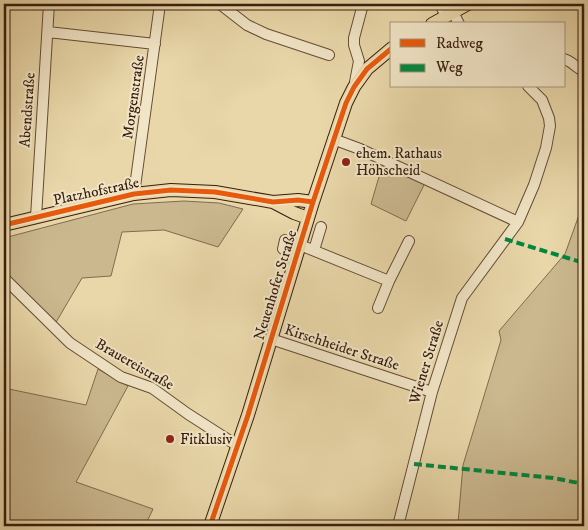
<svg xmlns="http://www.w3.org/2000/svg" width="588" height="530" viewBox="0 0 588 530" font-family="'IM FELL DW Pica',serif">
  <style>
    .green { fill: #cbb88f; stroke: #826b4e }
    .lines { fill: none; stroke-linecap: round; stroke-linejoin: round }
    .minor-casing { stroke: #644c35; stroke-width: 12 }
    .major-casing { stroke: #381e0e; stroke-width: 14 }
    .minor { stroke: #f1e5c7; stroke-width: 10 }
    .major { stroke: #e9d7a9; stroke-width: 12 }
    .quiet { stroke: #00873e; stroke-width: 4; stroke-dasharray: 8 4; stroke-linecap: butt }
    .cycleway-casing { stroke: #f1e5c7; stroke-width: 8 }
    .cycleway { stroke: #e8590c; stroke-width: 5 }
    .poi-dot { fill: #8f2418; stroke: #f1e5c7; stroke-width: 2 }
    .labels { text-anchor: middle; stroke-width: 4; stroke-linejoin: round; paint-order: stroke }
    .street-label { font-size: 15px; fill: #381e0e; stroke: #f1e5c7 }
    .poi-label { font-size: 15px; fill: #381e0e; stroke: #f1e5c7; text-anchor: start }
  </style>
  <rect width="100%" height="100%" fill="#e9d7a9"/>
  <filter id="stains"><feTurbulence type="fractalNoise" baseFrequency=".004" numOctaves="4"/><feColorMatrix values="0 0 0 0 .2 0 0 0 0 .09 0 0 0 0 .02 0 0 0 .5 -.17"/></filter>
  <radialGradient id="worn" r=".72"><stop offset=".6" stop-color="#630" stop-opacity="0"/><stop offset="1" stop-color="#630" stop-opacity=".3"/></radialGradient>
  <path class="green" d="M383 163 425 183 406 221 371 204Z
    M184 201 219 203 243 209 218 247 164 230 122 232 111 276 82 278 55 324 4 273V238L133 204Z
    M584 201V526H473L458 523 463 465 501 340 499 331 565 254Z
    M98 369 128 386 76 482 153 509 145 526H4V388L86 405Z"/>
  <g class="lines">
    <defs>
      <path id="minor" d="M220 4 247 25 266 34 329 55
        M440 4 446 16
        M454 4 453 12 459 24
        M48 32 155 44
        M564 59C572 61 577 69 584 71
        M355 82 359 61 354 45V38L363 4
        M333 139 360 149 518 222
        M134 194 160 4
        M36 217 49 4
        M285 240 283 249 298 253
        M300 245 389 281 378 308
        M314 250 321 227
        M4 278 70 343 121 377 152 388 188 414 238 446
        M389 281 409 241
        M271 339 432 392
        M398 526 432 392 462 298 518 222 534 185 546 148 550 126 549 118 542 100 528 86"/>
      <path id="major" d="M432 24 468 4
        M273 202 294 213 308 218
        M4 225 134 194 171 190 215 192 273 202 298 200 313 202
        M210 526 248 415 313 202 346 103 354 87 367 69 392 48"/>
    </defs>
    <use href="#minor" class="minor-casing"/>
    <use href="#major" class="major-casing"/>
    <use href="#minor" class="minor"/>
    <use href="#major" class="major"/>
    <path class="quiet" d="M505 239 584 263
      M414 464 553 478 584 484"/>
    <defs>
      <path id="cycleway" d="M4 225 134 194 171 190 215 192 273 202 298 200 313 202
        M210 526 248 415 313 202 346 103 354 87 367 69 392 48"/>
    </defs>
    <use href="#cycleway" class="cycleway-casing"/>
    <use href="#cycleway" class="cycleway"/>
  </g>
  <g class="poi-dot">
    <circle cx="346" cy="162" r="5"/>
    <circle cx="170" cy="439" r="5"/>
  </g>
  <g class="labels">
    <g class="street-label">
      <text transform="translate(133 97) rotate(-82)" y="5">Morgenstraße</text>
      <text transform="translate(27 110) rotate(-86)" y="5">Abendstraße</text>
      <text transform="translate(96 191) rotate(-12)" y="5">Platzhofstraße</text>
      <text transform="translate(275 285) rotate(-73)" y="5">Neuenhofer Straße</text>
      <text transform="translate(342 347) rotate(18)" y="5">Kirschheider Straße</text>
      <text transform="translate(426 362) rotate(-73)" y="5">Wiener Straße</text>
      <text transform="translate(135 364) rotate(30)" y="5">Brauereistraße</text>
    </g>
    <g class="poi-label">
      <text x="356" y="158">ehem. Rathaus<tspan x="356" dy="17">Höhscheid</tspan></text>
      <text x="180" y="444">Fitklusiv</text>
    </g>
  </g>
  <rect width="588" height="530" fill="none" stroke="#e9d7a9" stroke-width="20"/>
  <rect x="5" y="5" width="578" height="520" fill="none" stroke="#381e0e" stroke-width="2.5"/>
  <rect x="10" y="10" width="568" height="510" fill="none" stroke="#381e0e"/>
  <rect x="390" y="22" width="175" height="65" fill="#f1e5c7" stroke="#a7957d"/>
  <rect x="400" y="39" width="25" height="8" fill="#e8590c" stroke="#a7957d"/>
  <text x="436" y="48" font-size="15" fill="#381e0e">Radweg</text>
  <rect x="400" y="64" width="25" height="8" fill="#00873e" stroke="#a7957d"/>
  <text x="436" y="72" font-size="15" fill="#381e0e">Weg</text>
  <rect width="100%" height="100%" filter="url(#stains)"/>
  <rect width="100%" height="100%" fill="url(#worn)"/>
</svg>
